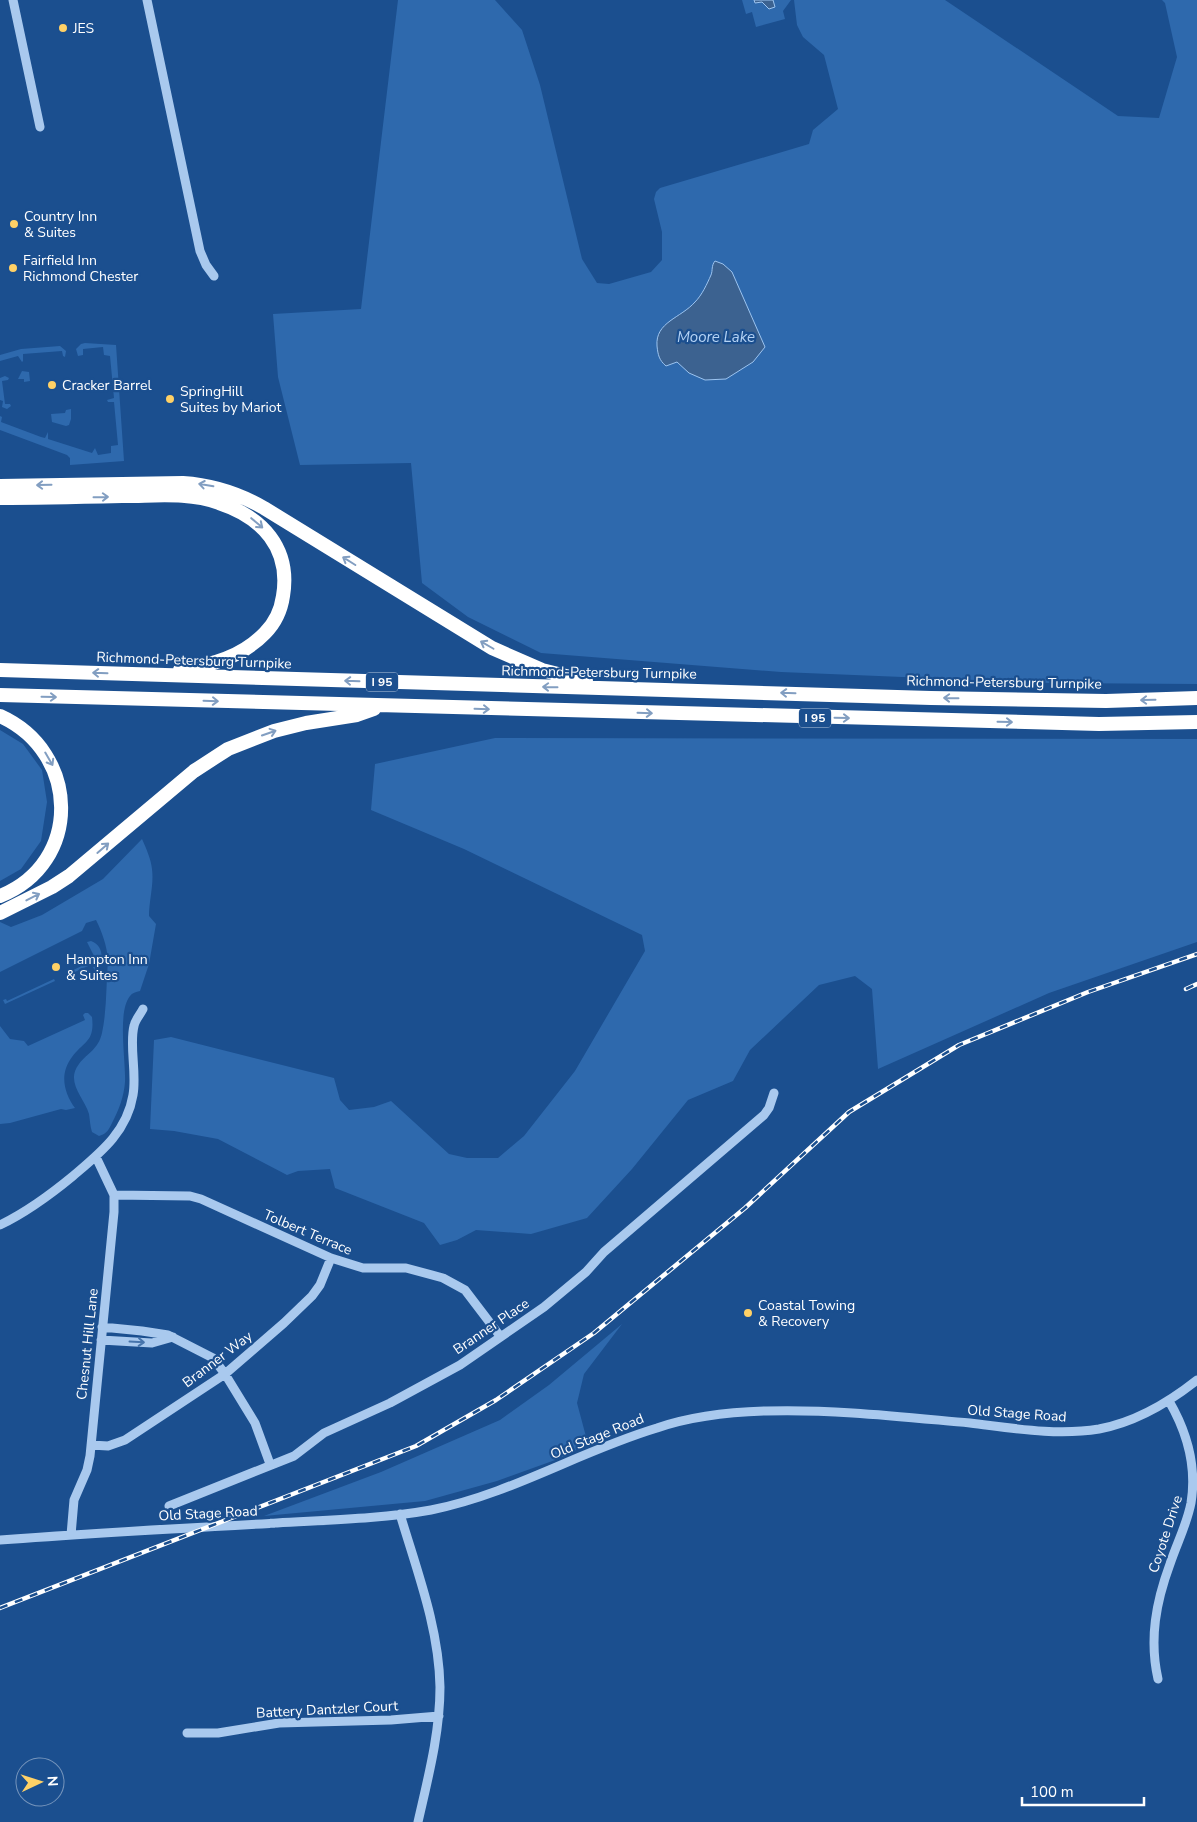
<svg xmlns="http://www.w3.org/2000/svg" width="1197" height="1822" viewBox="0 0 1197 1822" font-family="'Nunito Sans',sans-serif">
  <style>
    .green { fill: #2e69ad }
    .water { fill: #3c6290; stroke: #9cc4f0 }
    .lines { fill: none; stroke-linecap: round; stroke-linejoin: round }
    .minor { stroke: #a9c9ee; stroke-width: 9 }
    .highway { stroke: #fff; stroke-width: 14 }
    .rail-casing { stroke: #fff; stroke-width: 4.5 }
    .rail { stroke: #1b4f8f; stroke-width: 2.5; stroke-dasharray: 8; stroke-linecap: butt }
    .oneway { stroke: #829ec1 }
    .oneway2 { stroke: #4674ac }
    .poi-dot { fill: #ffd166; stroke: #1b4f8f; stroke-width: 2 }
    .labels { text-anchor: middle; stroke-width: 4.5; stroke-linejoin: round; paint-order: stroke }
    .shield { fill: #1b4f8f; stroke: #bbcadd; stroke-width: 1 }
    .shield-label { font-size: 12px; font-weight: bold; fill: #fff }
    .poi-label { font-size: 14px; fill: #fff; stroke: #1b4f8f; text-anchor: start }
    .street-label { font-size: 14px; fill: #fff; stroke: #1b4f8f }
    .water-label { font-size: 15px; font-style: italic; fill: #b5d3f5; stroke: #1b4f8f }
  </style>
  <rect width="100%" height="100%" fill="#1b4f8f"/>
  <path class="green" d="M398 0H495L522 30 540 85 582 259 597 283 609 284 651 272 662 260V232L654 199 656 192 660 188 809 144 813 130 838 109 824 55 803 37 797 25 794 0H945L1118 116 1159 118 1177 57 1165 3 1162 0H1197V684L1051 683 781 672 541 653 468 617 422 583 411 463 300 465 278 377 273 314 361 309Z
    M742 0H791L783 11 785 19 756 27 752 12 746 14Z
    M85 343 116 345 124 461 70 465V458L67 455 0 430V416L2 417 1 422 41 437 45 438 48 432V439L92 453 95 448 98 455 111 453V446L118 445 114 402H108L107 400 114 398 110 356 104 355 103 347 83 349V355L78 356 76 349 81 344Z
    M60 346 66 351 65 357 63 356 62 351 23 354V361L22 362 18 356 0 361V355L21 349Z
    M22 371 29 372 30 381 24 382V379H18Z
    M5 376 9 378 8 380 2 381 5 404H10L11 406 7 409 2 407 3 401 0 400V378Z
    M71 409V419L69 425 66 426 52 422 51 414 65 413 66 410Z
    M0 730 23 744 42 770 47 802 41 841 21 869 0 881Z
    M495 738 1197 739V942L1049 993 878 1069 872 989 855 976 819 985 750 1050 733 1081 688 1100 632 1169 587 1218 531 1234 476 1230 457 1240 440 1245 424 1223 335 1188 330 1169 298 1171 287 1175 218 1139 174 1131 150 1129 154 1040 171 1037 334 1078 340 1100 349 1110 374 1107 391 1101 449 1154 467 1158H498L524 1136 575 1071 645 951 642 935 464 849 371 810 375 764Z
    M142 839C146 848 151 859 152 869 154 885 149 900 149 916L156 924 149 964 140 991C136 992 132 993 130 996 117 1012 126 1061 125 1082 124 1096 119 1110 112 1123 109 1129 107 1134 99 1136L92 1132C90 1126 90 1120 89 1114 84 1097 65 1082 79 1064 88 1052 98 1050 102 1033 107 1010 106 984 108 960 107 946 102 932 96 920L86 923 82 931 0 972V922L11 927 42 915 103 879Z
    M91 941C104 946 103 959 99 971L96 973 93 967 99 965 97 962 68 975 67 973 92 961V960L95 958 87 942Z
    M54 979 55 981 5 1004 3 1000 6 999 7 1001Z
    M85 1013H88L92 1017C95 1042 84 1041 72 1057 59 1074 64 1093 75 1108L66 1110 61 1109 10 1123 0 1124V1026L10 1039 24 1041 28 1046 85 1020 83 1015Z
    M622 1324 584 1374 577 1403 588 1444 558 1459 497 1481 425 1501 264 1516 381 1472 500 1420 549 1385Z"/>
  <path class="water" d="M754 0H773L775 7 769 9 762 2 755 3Z
    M715 261 723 264 732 272 765 347 753 362 726 379 705 380 689 373 677 362 666 366C659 360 658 355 657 346 655 322 681 318 695 302 702 295 707 284 711 275 713 270 711 266 715 261Z"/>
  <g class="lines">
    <path class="minor" d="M13 0 40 127
      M147 0 200 251 206 265 214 276
      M114 1195 190 1196 201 1199 331 1258 363 1268H406L443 1278 465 1290 500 1336
      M0 1225C27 1212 50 1195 73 1176 100 1153 127 1132 133 1095 137 1073 129 1045 134 1026 135 1020 140 1015 143 1009
      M102 1327 142 1331 168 1335 213 1358 225 1374 255 1423 270 1464
      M101 1340 152 1343 173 1337
      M91 1445 108 1446 125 1440 225 1374 284 1323 312 1296 320 1285 331 1258
      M169 1506 294 1456 324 1433 390 1403 460 1365 544 1307 586 1272 604 1252 764 1115 769 1108 774 1093
      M400 1514C417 1571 439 1628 440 1687 440 1733 428 1778 418 1822
      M71 1535 74 1500 87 1470 90 1456 114 1212V1195L96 1157
      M0 1540C92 1533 185 1528 277 1523 328 1520 381 1519 431 1510 511 1494 580 1451 657 1428 692 1416 729 1412 766 1411 834 1409 903 1417 970 1423 1012 1428 1056 1436 1099 1429 1136 1422 1168 1403 1197 1380
      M1158 1679C1149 1639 1156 1602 1170 1564 1177 1543 1187 1524 1191 1503 1197 1466 1187 1432 1169 1401
      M187 1733H218L279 1723 391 1720 439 1716"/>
    <path class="highway" d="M0 486 183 483C213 485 238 493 264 508L492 648 542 670 586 681
      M0 498C42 498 83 497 125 496 156 496 189 492 219 503 262 517 291 548 283 596 281 610 275 623 265 633 242 657 212 665 180 670
      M0 670 931 698 1106 701 1197 698
      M0 695 1099 724 1197 722
      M0 716C80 752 83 863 0 896
      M0 913 52 887 69 876 194 771 228 749 274 731 306 723 357 715 374 709"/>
    <defs>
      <path id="rail" d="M1186 989 1197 984
        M0 1608 416 1446 496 1400 594 1333 745 1208 849 1112 959 1045 1088 992 1197 954"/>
    </defs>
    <use href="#rail" class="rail-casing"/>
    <use href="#rail" class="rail"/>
  </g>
  <defs><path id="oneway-shaft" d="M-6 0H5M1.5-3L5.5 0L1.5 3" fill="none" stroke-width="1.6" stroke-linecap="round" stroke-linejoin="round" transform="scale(1.25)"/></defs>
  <g class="oneway">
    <use href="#oneway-shaft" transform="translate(44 485) rotate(179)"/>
    <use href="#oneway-shaft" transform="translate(206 485) rotate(-171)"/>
    <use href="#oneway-shaft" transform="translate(101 497) rotate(-1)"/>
    <use href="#oneway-shaft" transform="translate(257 523) rotate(40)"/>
    <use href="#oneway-shaft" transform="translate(349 561) rotate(-148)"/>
    <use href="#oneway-shaft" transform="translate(487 645) rotate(-150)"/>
    <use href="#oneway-shaft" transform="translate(100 673) rotate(-178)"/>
    <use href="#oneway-shaft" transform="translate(352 681) rotate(-178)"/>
    <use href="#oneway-shaft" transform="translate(550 687) rotate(-179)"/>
    <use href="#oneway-shaft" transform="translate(788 693) rotate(-178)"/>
    <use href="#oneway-shaft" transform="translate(49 697) rotate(1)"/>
    <use href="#oneway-shaft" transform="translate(951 698) rotate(-179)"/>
    <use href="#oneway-shaft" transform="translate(1148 700) rotate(179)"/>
    <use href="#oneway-shaft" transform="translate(211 701) rotate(2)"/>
    <use href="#oneway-shaft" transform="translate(482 709) rotate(2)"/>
    <use href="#oneway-shaft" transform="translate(645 713) rotate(2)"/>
    <use href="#oneway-shaft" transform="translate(842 718) rotate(1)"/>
    <use href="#oneway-shaft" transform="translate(1005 722) rotate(1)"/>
    <use href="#oneway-shaft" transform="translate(269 733) rotate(-19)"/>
    <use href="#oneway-shaft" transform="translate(49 759) rotate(60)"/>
    <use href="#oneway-shaft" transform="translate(103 848) rotate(-41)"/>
    <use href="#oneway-shaft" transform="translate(33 897) rotate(-27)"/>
  </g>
  <use class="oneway2" href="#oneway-shaft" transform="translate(137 1342) rotate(3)"/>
  <g class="poi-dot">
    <circle cx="63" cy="28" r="5"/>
    <circle cx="14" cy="224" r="5"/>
    <circle cx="13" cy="268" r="5"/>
    <circle cx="52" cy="385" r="5"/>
    <circle cx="170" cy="399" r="5"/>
    <circle cx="56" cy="967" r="5"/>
    <circle cx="748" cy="1313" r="5"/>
  </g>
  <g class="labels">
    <g class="shield">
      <rect x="366" y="672.5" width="32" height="19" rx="4"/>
      <rect x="799" y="708.5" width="32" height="19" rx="4"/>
    </g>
    <g class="shield-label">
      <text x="382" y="686">I 95</text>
      <text x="815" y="722">I 95</text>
    </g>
    <g class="poi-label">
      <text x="73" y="33">JES</text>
      <text x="24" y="221">Country Inn<tspan x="24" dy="16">&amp; Suites</tspan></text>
      <text x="23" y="265">Fairfield Inn<tspan x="23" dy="16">Richmond Chester</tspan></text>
      <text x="62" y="390">Cracker Barrel</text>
      <text x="180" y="396">SpringHill<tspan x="180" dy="16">Suites by Mariot</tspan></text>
      <text x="66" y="964">Hampton Inn<tspan x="66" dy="16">&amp; Suites</tspan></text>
      <text x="758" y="1310">Coastal Towing<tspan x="758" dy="16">&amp; Recovery</tspan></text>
    </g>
    <g class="street-label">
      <text transform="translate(194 660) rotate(2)" y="5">Richmond-Petersburg Turnpike</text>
      <text transform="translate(599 672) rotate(1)" y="5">Richmond-Petersburg Turnpike</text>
      <text transform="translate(1004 682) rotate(1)" y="5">Richmond-Petersburg Turnpike</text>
      <text transform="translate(308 1232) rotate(23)" y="5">Tolbert Terrace</text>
      <text transform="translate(491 1326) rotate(-34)" y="5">Branner Place</text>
      <text transform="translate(87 1344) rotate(-84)" y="5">Chesnut Hill Lane</text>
      <text transform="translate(217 1359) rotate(-37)" y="5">Branner Way</text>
      <text transform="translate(1017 1413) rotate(4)" y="5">Old Stage Road</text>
      <text transform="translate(597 1436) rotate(-22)" y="5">Old Stage Road</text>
      <text transform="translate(208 1513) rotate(-3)" y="5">Old Stage Road</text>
      <text transform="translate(1165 1534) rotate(-72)" y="5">Coyote Drive</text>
      <text transform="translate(327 1709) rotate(-3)" y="5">Battery Dantzler Court</text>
    </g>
    <g class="water-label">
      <text x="716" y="342">Moore Lake</text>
    </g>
  </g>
  <g transform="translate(40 1782) rotate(86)"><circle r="24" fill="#1b4f8f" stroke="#7695bc"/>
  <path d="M0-4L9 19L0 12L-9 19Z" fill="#ffd166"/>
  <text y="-8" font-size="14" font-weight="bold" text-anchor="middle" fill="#ffffff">N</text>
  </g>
  <path d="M1022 1797v8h122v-8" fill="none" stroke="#ffffff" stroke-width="2.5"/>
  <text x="1030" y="1797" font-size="15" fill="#ffffff" stroke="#1b4f8f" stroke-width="4" paint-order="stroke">100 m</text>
</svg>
